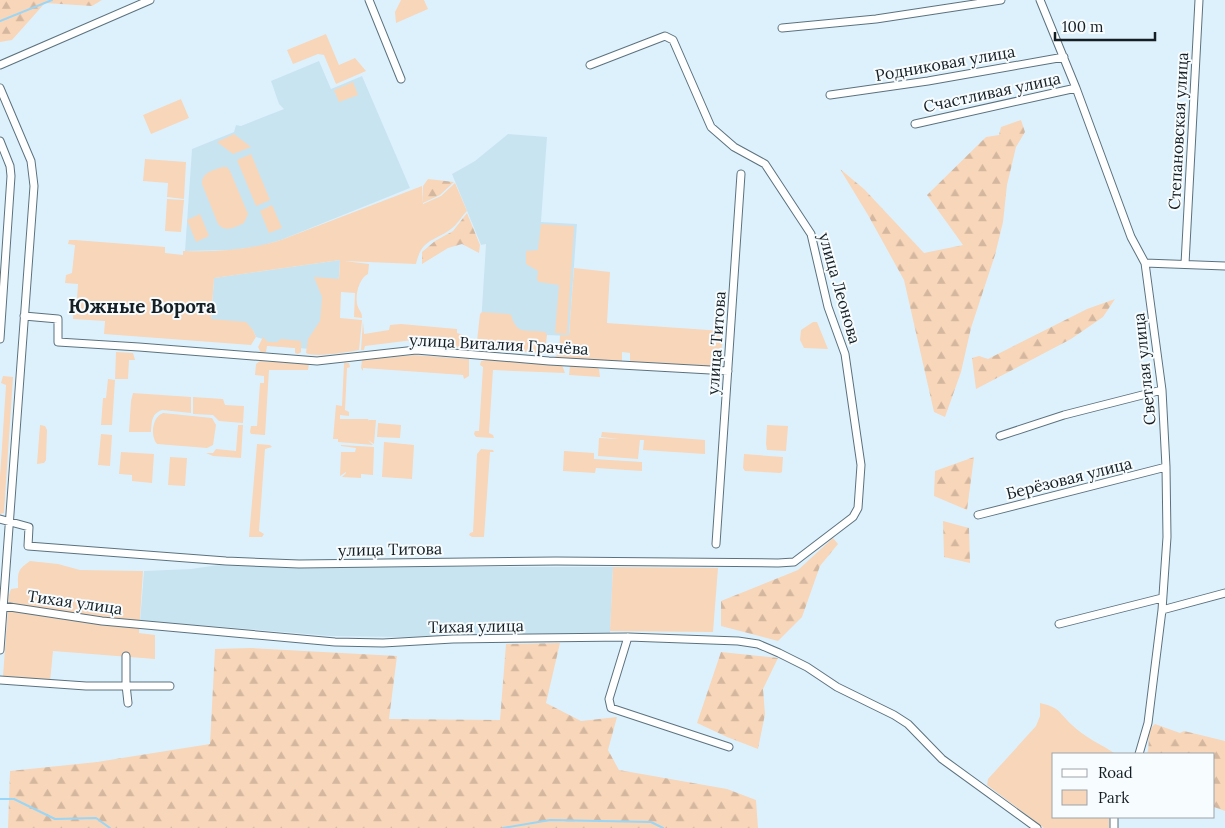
<svg xmlns="http://www.w3.org/2000/svg" width="1225" height="828" viewBox="0 0 1225 828" font-family="Lora,serif">
  <style>
    .built { fill: #c9e4f1 }
    .green { fill: #f8d6b9 }
    .forest { fill: url(#forest-firs) }
    .lines { fill: none; stroke-linecap: round; stroke-linejoin: round }
    .stream { stroke: #9ad6f6; stroke-width: 2 }
    .minor-casing { stroke: #5b727e; stroke-width: 9 }
    .minor { stroke: #fff; stroke-width: 7 }
    .labels { text-anchor: middle; stroke-width: 4; stroke-linejoin: round; paint-order: stroke }
    .street-label { font-size: 16px; fill: #151e23; stroke: #f7fcff }
    .quarter-label { font-size: 19px; font-weight: bold; fill: #151e23; stroke: #f7fcff }
  </style>
  <defs>
    <pattern id="forest-firs" width="22" height="20" patternUnits="userSpaceOnUse" patternTransform="scale(1.25)"><rect width="22" height="20" fill="#f8d6b9"/><path d="M5 1l3.5 6h-7zM16 11l3.5 6h-7z" fill="#d4b79f"/></pattern>
  </defs>
  <rect width="100%" height="100%" fill="#ddf1fd"/>
  <path class="built" d="M319 61 331 89 362 76 410 188 281 240 261 246 232 250 185 251 192 149 234 132 236 125 241 126 284 109 279 104 271 81Z
    M508 134 547 137 541 222 577 224 569 336 546 335 480 340 486 244 481 245 452 174 475 161Z
    M340 260 334 351 262 345 263 339 256 337 253 330 211 320 214 278Z
    M218 565 368 567H613L610 633 400 637 330 636 211 626 140 622 144 571 191 569Z"/>
  <path class="green" d="M401 0H424L428 9 396 23 395 12Z
    M326 34 339 65 355 58 366 71 336 84 324 55 318 54 293 64 287 50Z
    M353 82 358 95 339 102 334 90Z
    M181 99 189 118 151 134 143 115Z
    M234 134 251 147 233 154 217 142Z
    M251 154 270 200 256 206 237 160Z
    M145 159 186 162 184 199 167 197 168 183 143 181Z
    M222 167H227L230 171 248 214 244 223C235 227 226 233 218 224L202 184C202 172 212 171 222 167Z
    M455 183 467 211C462 216 457 225 451 229 434 242 422 238 416 264L344 261 369 264 368 274C359 278 354 297 358 307 360 312 362 312 362 318L354 317 355 293 341 292 340 318 362 320 359 350C347 352 316 358 306 353L308 339 320 321 322 297 314 277 339 279 340 260 214 278 211 319 246 322 253 330 256 337 251 345 104 334 105 321 73 319 74 299H77L78 284 65 283 66 275 72 273 75 245 68 244 69 240H75L165 247V253L183 255V251H185C218 252 249 250 281 240L422 186 423 204 441 196Z
    M167 199 184 200 181 232 165 231Z
    M272 205 282 228 269 233 260 211Z
    M200 214 209 236 196 242 187 220Z
    M541 224 574 226 567 334 555 333 559 285 539 282 537 280 538 271 526 264V251L538 250Z
    M574 268 610 272 607 323 723 331 720 369 630 364V353L622 352V363L555 357 559 353 560 335H569Z
    M482 312 509 314 511 315C517 336 526 329 545 332L547 335 545 352 542 353 481 349 478 344 477 341 480 314Z
    M363 321 364 334 389 330 390 325 401 324 457 329V333L469 337 466 348H461L413 340 365 346 364 350H361Z
    M813 322H817L828 349 804 348 800 340 801 330Z
    M263 337 268 342H277L281 339 301 341V352L298 354 295 353V348L267 346 266 352 261 353 258 347Z
    M116 352 133 353 135 360H129L128 379H115Z
    M414 355 469 359V376L464 379 463 375 363 368V371L361 368 362 360Z
    M486 360 562 365 565 373 493 370 489 433 493 435 494 438 476 437 474 434 475 431H479L483 367 480 365 481 361Z
    M260 361 309 364 308 370H269L265 435 251 434 250 432 251 426H257L260 383H264V376L255 375 256 364Z
    M344 363H349L350 367 347 368 345 410 349 412V416L340 415V419H368L369 421V420H376L374 444 368 440 373 445 338 442V439H333L336 405 342 406Z
    M570 365 596 367 599 369 600 377 569 375Z
    M3 376 13 377 4 513 0 514V477L6 385 1 383Z
    M108 379 115 380 112 425H101L103 398H106Z
    M133 393 191 397V413L162 410C151 414 152 422 151 432H129L131 401Z
    M193 397 223 399 225 405 244 406 243 423 219 421 213 415 193 414Z
    M163 413 212 418 216 425 213 445 207 448 157 444C150 436 152 417 163 413Z
    M378 423 401 425 400 438 377 437Z
    M40 425 45 426 47 430 46 460 44 463 37 464Z
    M238 425H243L241 458 213 456 206 453H213L216 449 236 451Z
    M767 425 788 426 786 451 767 450 766 444Z
    M602 432 705 440V454L643 450 644 440H640L638 459 598 456 599 438 620 439 601 437Z
    M101 434 112 435 110 466 98 465Z
    M384 442 414 445 412 479 382 477Z
    M257 444 270 445 272 447 265 449 259 531 264 534 262 537H249Z
    M341 445 374 447 373 475 361 474V478L342 477 346 473V472L340 476 341 452H355L356 448 341 446Z
    M481 449 493 450 494 452H490L484 537H472L469 535 470 533 473 532 477 454Z
    M564 451 594 453V459L642 462V471L596 468 595 473 563 471Z
    M121 452 154 454 152 483 132 481V475L119 474Z
    M744 454 783 457 782 472 780 473 745 471 743 468Z
    M170 457 187 458 185 486 168 485Z
    M30 561 58 564 80 570 143 571 139 633 155 635V659L53 651 50 682 6 680 3 676 9 595 11 589 18 588C18 572 17 570 30 561Z
    M613 567 718 568 713 632 610 631Z
    M1040 703C1061 708 1058 712 1072 725 1084 737 1102 745 1116 754H1054V817H1109V828H1044L987 785 988 779 1036 726 1040 716Z"/>
  <path class="forest" d="M0 0H102L92 6 45 3 12 40 0 42Z
    M1021 120 1025 132 1016 147 1007 185 1003 222 995 255 971 328 961 372 945 417 934 412 904 280 868 215 840 169 864 189 924 253 963 245 927 195 986 137 999 135 1001 127Z
    M428 179 454 182 440 195 423 203V186Z
    M467 213 480 245 479 253 462 244 448 248 422 264V252L435 241 453 231Z
    M1115 299 1103 317 1071 339 976 389 972 358 979 356 988 359 1087 309Z
    M974 457 967 510 934 496 935 471Z
    M943 521 969 528 970 563 944 557Z
    M833 538 838 544 820 566 802 617 778 641 721 626V601L798 570Z
    M560 643 546 703 581 721 617 717 608 750 619 770 727 789 756 800 758 828H8L10 771 97 762 210 744 215 649 251 648 397 656 389 719 500 720 506 644Z
    M721 652 778 658 763 689 765 714 758 749 727 737 697 723Z
    M1155 724 1180 733 1184 731 1225 741V811L1214 807V754H1147C1151 744 1145 732 1155 724Z"/>
  <g class="lines">
    <path class="stream" d="M0 21 52 0
      M0 799H14L55 819 96 818 110 828
      M503 828 550 820 651 822 663 828"/>
    <defs>
      <path id="minor" d="M369 0 401 79
        M1040 0 1076 88 1131 237 1145 263 1162 390 1166 467 1167 537 1162 610 1148 723 1139 754
        M782 28 876 19 1001 0
        M0 65 150 0
        M0 88 31 161 34 186 0 650
        M830 95 928 81 1064 57
        M915 124 1076 88
        M0 141 10 166 11 176 0 339
        M1145 263 1225 266
        M1185 264 1199 0
        M24 316 58 319V342L139 347 317 361 416 350 549 361 728 371
        M1000 436 1064 415 1162 390
        M978 515 1166 467
        M0 519 29 527 28 546 226 561 299 564 556 561 778 563 794 562 853 517 858 508 861 465 845 354 828 307 811 234 765 164 734 147 711 127 673 40 665 36 590 65
        M716 544 741 174
        M3 606 102 621 335 642 383 643 453 639 628 637 738 641 758 644 779 653 807 667 837 687 894 715 908 724 942 759 1037 828
        M1162 610 1225 593
        M1059 624 1162 598
        M628 637 609 699 611 708 729 747
        M126 656V685L128 703
        M0 680 86 686H170
        M1114 828V817"/>
    </defs>
    <use href="#minor" class="minor-casing"/>
    <use href="#minor" class="minor"/>
  </g>
  <g class="labels">
    <g class="street-label">
      <text transform="translate(945 63) rotate(-10)" y="6">Родниковая улица</text>
      <text transform="translate(992 92) rotate(-12)" y="6">Счастливая улица</text>
      <text transform="translate(1178 131) rotate(-87)" y="6">Степановская улица</text>
      <text transform="translate(840 288) rotate(74)" y="6">улица Леонова</text>
      <text transform="translate(716 343) rotate(-86)" y="6">улица Титова</text>
      <text transform="translate(499 344) rotate(3)" y="6">улица Виталия Грачёва</text>
      <text transform="translate(1144 369) rotate(-96)" y="6">Светлая улица</text>
      <text transform="translate(1069 478) rotate(-14)" y="6">Берёзовая улица</text>
      <text transform="translate(390 549) rotate(-1)" y="6">улица Титова</text>
      <text transform="translate(75 602) rotate(8)" y="6">Тихая улица</text>
      <text transform="translate(476 626) rotate(-1)" y="6">Тихая улица</text>
    </g>
    <g class="quarter-label">
      <text x="142" y="313">Южные Ворота</text>
    </g>
  </g>
  <rect x="1052" y="753" width="162" height="65" fill="#f7fcff" stroke="#9da3a7"/>
  <rect x="1062" y="769" width="25" height="8" fill="#ffffff" stroke="#9da3a7"/>
  <text x="1098" y="778" font-size="15" fill="#151e23">Road</text>
  <rect x="1062" y="790" width="25" height="15" fill="#f8d6b9" stroke="#9da3a7"/>
  <text x="1098" y="803" font-size="15" fill="#151e23">Park</text>
  <path d="M1055 32v8h100v-8" fill="none" stroke="#151e23" stroke-width="2.5"/>
  <text x="1062" y="32" font-size="15" fill="#151e23" stroke="#f7fcff" stroke-width="4" paint-order="stroke">100 m</text>
</svg>
